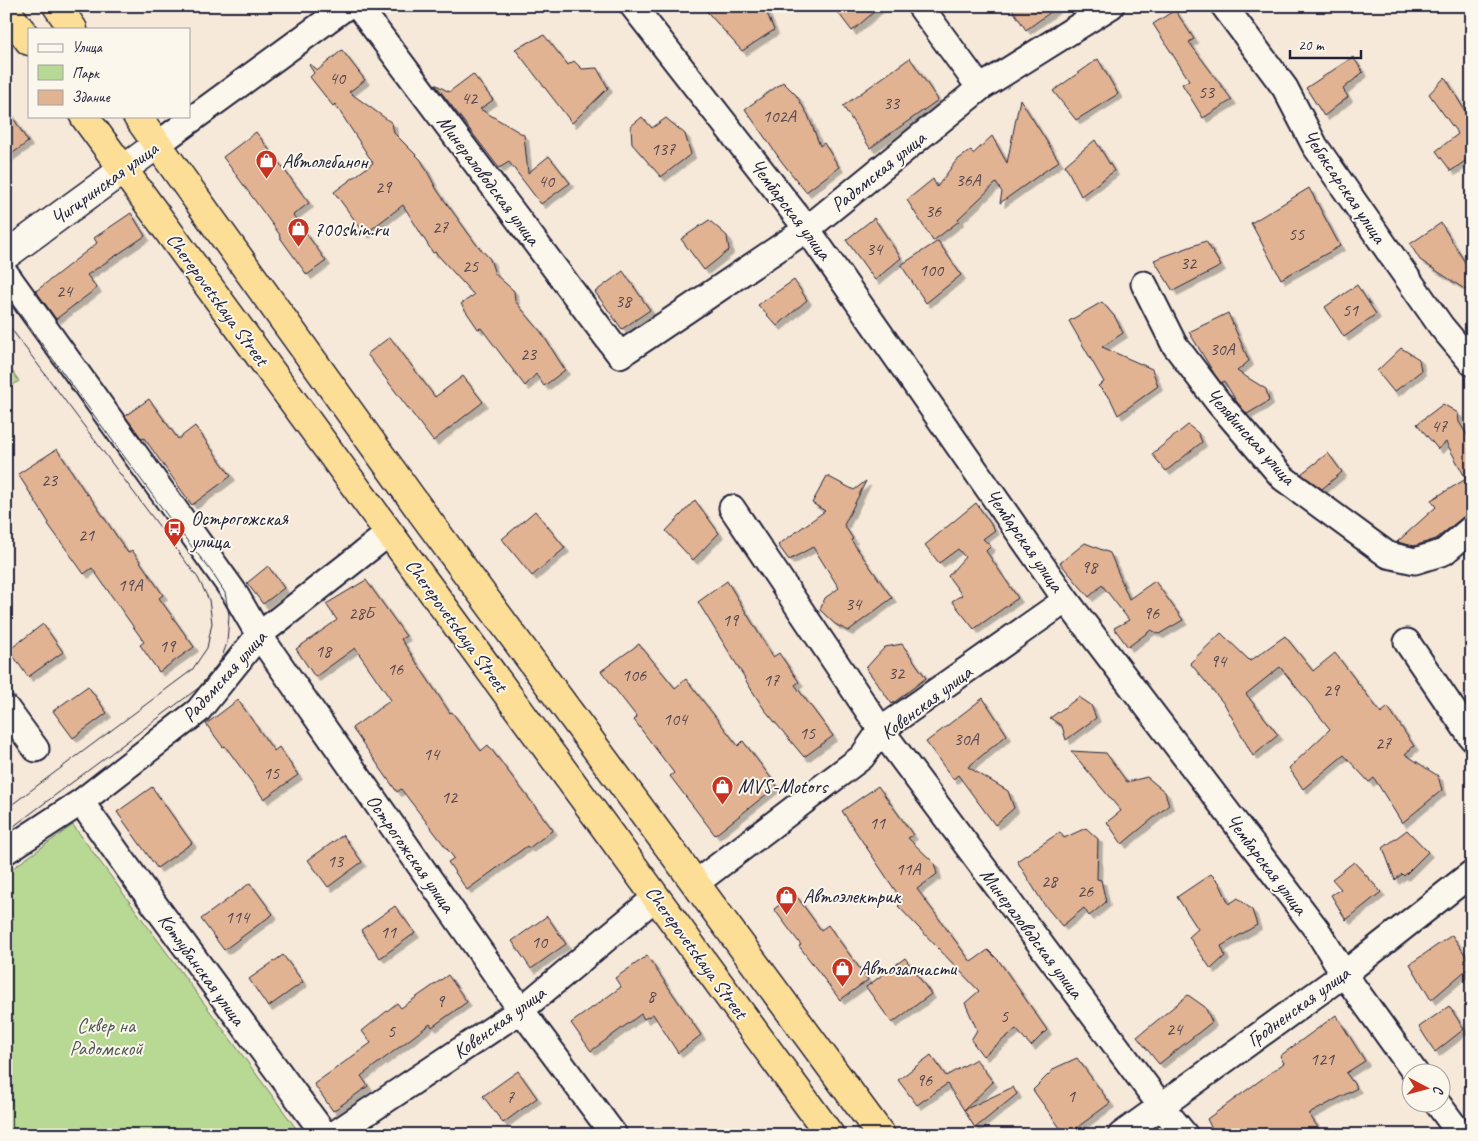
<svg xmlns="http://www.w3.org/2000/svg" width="1478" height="1141" viewBox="0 0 1478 1141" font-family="Caveat,sans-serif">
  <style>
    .green { fill: #b7d993; stroke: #6c7e67 }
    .building { fill: #e1b392; stroke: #22223b; filter: url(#shadow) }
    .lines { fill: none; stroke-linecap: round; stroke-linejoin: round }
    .minor-casing { stroke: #22223b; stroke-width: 29 }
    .tertiary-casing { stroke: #22223b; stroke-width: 31 }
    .trunk-casing { stroke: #22223b; stroke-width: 31 }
    .minor { stroke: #fbf7ec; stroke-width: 25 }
    .tertiary { stroke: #fbf7ec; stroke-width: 28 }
    .trunk { stroke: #fdde96; stroke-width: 28 }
    .tram { stroke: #22223b; stroke-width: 1 }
    .labels { text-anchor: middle; stroke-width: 4; stroke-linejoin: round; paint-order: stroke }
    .number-label { font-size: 18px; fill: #524651 }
    .poi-label { font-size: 20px; fill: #22223b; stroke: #fbf7ec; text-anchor: start }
    .street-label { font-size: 20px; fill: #22223b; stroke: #fbf7ec }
    .park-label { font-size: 20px; fill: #4f5955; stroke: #fbf7ec }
  </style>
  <defs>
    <filter id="shadow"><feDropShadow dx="4.5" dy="4.5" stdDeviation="0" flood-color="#0004"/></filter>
  </defs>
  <rect width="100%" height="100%" fill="#f6e9da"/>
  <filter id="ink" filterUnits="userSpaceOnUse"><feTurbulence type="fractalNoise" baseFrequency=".02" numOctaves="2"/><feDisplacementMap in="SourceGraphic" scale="10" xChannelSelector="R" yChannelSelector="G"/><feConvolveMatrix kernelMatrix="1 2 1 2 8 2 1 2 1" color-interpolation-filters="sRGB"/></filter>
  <g filter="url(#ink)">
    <path class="green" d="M6 362 19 381 6 390Z
      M73 825 301 1135H6V873Z"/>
    <path class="building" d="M702 6H764L774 30 742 51Z
      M833 6H881L852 31Z
      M1010 6H1059L1026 30Z
      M1175 10 1194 39 1189 42 1232 100 1203 118 1182 84 1189 80 1153 24Z
      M544 35 568 65 574 61 582 69 597 68 608 88 572 123 515 49Z
      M342 50 365 80 349 92 392 123 394 133 421 160 437 190 476 244 490 259 495 274 514 291 515 301 541 332 565 370 544 386 536 374 525 386 481 328 478 329 461 304 474 295 435 252 433 253 403 205 365 234 334 192 373 163 335 104 333 106 310 77 314 73 309 65 310 64 318 70Z
      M1353 57 1363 72 1343 89 1348 97 1324 116 1306 88Z
      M910 58 938 100 870 148 843 106Z
      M1098 59 1118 94 1076 120 1053 91Z
      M473 74 493 100 480 109 524 135 528 173 549 156 570 183 541 204 509 162 499 168 435 84 449 92Z
      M1445 77 1472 123V156L1451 171 1436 151 1458 134 1429 94Z
      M783 82 796 95 808 115 820 146 824 143 839 167 806 192 782 162 745 109Z
      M1020 99 1059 161 1000 203 1002 192 996 183 958 219 959 221 933 241 907 200 933 179 937 187 956 161 971 150 973 154 992 136 1007 163Z
      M6 106 28 142 6 158Z
      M642 117 652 128 666 118 685 134 691 154 661 177 632 144 631 126Z
      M256 132 309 203 293 215 326 261 307 275 279 236 280 235 223 157Z
      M1095 140 1114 171 1081 196 1065 165Z
      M1309 188 1340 246 1281 279 1251 223Z
      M131 213 145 236 87 275 97 288 56 319 36 291 97 243 94 238Z
      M874 218 901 258 875 280 846 240Z
      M709 220 727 236 729 250 704 270 681 239Z
      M1441 223 1472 274V294L1420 260 1410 244Z
      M938 241 961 275 926 303 901 265Z
      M1206 241 1221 266 1173 291 1154 260Z
      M623 271 650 310 622 329 595 292Z
      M794 280 807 300 777 326 758 305Z
      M1357 285 1376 314 1344 337 1325 307Z
      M1102 302 1115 317 1123 333 1102 347 1152 369 1158 386 1118 415 1110 398 1098 386 1104 382 1069 321Z
      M1228 313 1249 361 1237 371 1266 389 1269 401 1247 414 1237 402 1224 381 1221 383 1215 375 1189 332Z
      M390 337 435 397 463 376 483 402 433 441 367 354Z
      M1401 348 1419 359 1421 371 1394 392 1377 371Z
      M149 399 178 439 195 426 231 476 192 505 144 438 142 439 125 416Z
      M1443 404 1458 413 1459 422 1472 443V514L1463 517 1436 539 1414 546 1397 542 1436 507 1431 500 1466 479 1446 442 1438 449 1417 424Z
      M1188 425 1198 433 1202 442 1166 471 1152 454Z
      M57 449 87 495 88 494 128 553 132 550 163 595 159 598 194 647 159 672 140 645 144 642 92 568 84 574 48 524 49 523 18 474Z
      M1328 453 1342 472 1322 489 1301 474Z
      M827 476 854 490 866 481 844 525 853 539 851 540 892 598 848 631 835 624 820 610 825 598 839 588 813 547 789 560 778 545 825 511 812 503Z
      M695 500 719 533 693 560 666 531Z
      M976 503 995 530 983 539 991 546 986 551 1018 598 974 629 952 601 962 595 948 576 965 557 958 549 939 563 925 545Z
      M535 511 565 548 532 576 502 539Z
      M1085 543 1110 553 1129 599 1155 581 1183 620 1159 634 1151 630 1128 647 1114 628 1129 620 1102 585 1089 597 1060 563Z
      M268 566 284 588 263 604 247 583Z
      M366 580 406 636 401 639 450 713 452 712 481 751 488 745 553 830 529 848 527 846 467 890 448 862 454 858 401 789 397 792 352 728 391 700 355 648 315 677 296 649 337 620 326 604Z
      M727 581 773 657 779 653 799 682 795 685 833 736 804 757 764 709 744 678H745L698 602Z
      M43 624 63 652 28 677 9 650Z
      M1221 633 1250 661 1285 636 1313 671 1335 653 1381 713 1388 707 1414 746 1405 754 1438 776 1442 790 1402 823 1374 778 1369 782 1344 755 1303 789 1289 768 1330 729 1280 667 1246 694 1278 735 1253 756 1225 705 1190 663Z
      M639 644 675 688 686 679 738 746 743 741 777 786 715 835 670 776 674 773 634 720 637 717 601 671Z
      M902 644 926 678 892 704 866 668 885 647Z
      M88 686 107 713 73 738 53 711Z
      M1079 697 1091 705 1096 718 1066 740 1062 726 1050 718Z
      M983 698 1007 735 968 767 1008 791 1014 808 995 825 958 775 953 779 926 742Z
      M238 700 274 751 279 747 298 775 264 799 225 746 223 747 206 724Z
      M1071 751 1106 753 1127 782 1147 777 1165 792 1169 805 1122 844 1107 822 1121 811Z
      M878 786 913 835 908 838 934 863 937 874 917 889 971 962 988 950 999 961 1047 1030 1031 1046 1016 1029 983 1056 971 1040 977 1030 965 1003 979 991 898 906 903 902 842 811Z
      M152 787 192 843 157 868 117 812Z
      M1086 828 1098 839 1097 879 1101 880 1106 902 1089 916 1084 908 1062 926 1043 903 1017 861 1060 832 1064 838Z
      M1407 830 1428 852 1404 876 1402 874 1395 880 1383 848Z
      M343 835 362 862 328 887 308 860Z
      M1354 862 1381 892 1346 920 1331 895 1341 889 1332 879Z
      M1211 874 1219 882 1229 904 1238 898 1252 910 1257 925 1221 946 1225 956 1211 969 1189 937 1198 929 1177 897Z
      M250 883 273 914 224 950 201 919Z
      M795 894 821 930 828 925 868 980 840 1000 799 946 801 945 774 909Z
      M395 906 415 933 380 958 361 930Z
      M547 916 566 944 531 969 512 941Z
      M1452 935 1472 965 1431 1000 1410 964Z
      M283 955 303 982 268 1007 249 979Z
      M647 956 701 1035 678 1053 653 1014 644 1019 641 1014 591 1051 571 1023 621 987 615 978Z
      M905 958 931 994 892 1023 866 987Z
      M448 975 467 1002 432 1027 430 1024 361 1076 368 1086 333 1111 314 1084 371 1043 362 1031 397 1003 401 1008Z
      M1188 995 1205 1007 1212 1022 1159 1064 1137 1037Z
      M1449 1006 1464 1029 1435 1052 1419 1027Z
      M1336 1015 1365 1061 1346 1073 1357 1088 1309 1114 1323 1135H1215L1207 1119 1284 1063 1280 1056Z
      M931 1055 946 1076 976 1059 993 1082 964 1110 947 1084 917 1105 898 1080Z
      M1077 1058 1110 1103 1067 1135H1065L1033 1090 1055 1068Z
      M518 1071 537 1098 503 1123 483 1096Z
      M1013 1087 1017 1094 975 1128 964 1110Z"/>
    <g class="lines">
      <defs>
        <path id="minor" d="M358 6 620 355 807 229 980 88 1111 6
          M633 6 807 229 1066 600 1317 930 1344 974 1416 1074
          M920 6 980 88
          M1224 6 1285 88 1315 146 1441 326 1472 363
          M158 144 347 6
          M6 274 234 592 259 635 521 1010 614 1135
          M1144 284 1174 344 1218 402 1283 478 1388 555 1415 561 1444 552 1472 528
          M732 508 881 730 1161 1106 1185 1135
          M1407 642 1472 738
          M6 708 36 749
          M81 802 140 885 325 1135
          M6 851 81 802 198 711 259 635 389 533
          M696 883 862 757 881 730 1066 600
          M1438 1104 1461 1135
          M333 1135 521 1010 656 897
          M1121 1135 1344 974 1472 873"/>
        <path id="tertiary" d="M6 255 158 144"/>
        <path id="trunk" d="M57 6 73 29
          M6 10 29 41
          M84 116 830 1135
          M137 116 423 514 881 1135"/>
      </defs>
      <use href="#minor" class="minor-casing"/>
      <use href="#tertiary" class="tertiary-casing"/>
      <use href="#trunk" class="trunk-casing"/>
      <use href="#minor" class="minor"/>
      <use href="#tertiary" class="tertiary"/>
      <use href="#trunk" class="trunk"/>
      <path class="tram" d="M6 295 167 515 211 571 225 593 229 615 227 643 219 665 205 683 6 832
        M6 322 198 578 209 600 212 623 207 648 192 670 6 809"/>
    </g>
  </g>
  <defs>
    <symbol id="shop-pin" viewBox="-11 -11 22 30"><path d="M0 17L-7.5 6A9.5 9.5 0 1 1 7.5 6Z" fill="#c8321e" stroke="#fbf7ec"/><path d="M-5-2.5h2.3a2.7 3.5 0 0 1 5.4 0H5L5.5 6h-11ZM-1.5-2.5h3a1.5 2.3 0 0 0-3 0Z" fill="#fff"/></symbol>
    <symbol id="bus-pin" viewBox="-11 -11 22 30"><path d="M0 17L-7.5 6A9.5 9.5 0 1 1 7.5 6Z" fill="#c8321e" stroke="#fbf7ec"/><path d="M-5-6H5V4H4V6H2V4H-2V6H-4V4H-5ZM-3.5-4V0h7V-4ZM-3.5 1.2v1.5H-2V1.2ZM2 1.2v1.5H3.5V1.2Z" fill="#fff"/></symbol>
  </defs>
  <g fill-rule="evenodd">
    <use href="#shop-pin" x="254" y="148" width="25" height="34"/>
    <use href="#shop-pin" x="286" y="216" width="25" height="34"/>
    <use href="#bus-pin" x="162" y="516" width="25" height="34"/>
    <use href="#shop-pin" x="710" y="774" width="25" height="34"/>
    <use href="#shop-pin" x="774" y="884" width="25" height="34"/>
    <use href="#shop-pin" x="830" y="956" width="25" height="34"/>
  </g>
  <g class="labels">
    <g class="number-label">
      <text x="337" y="84">40</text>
      <text x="1206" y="98">53</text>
      <text x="469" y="104">42</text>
      <text x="891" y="109">33</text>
      <text x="779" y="122">102А</text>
      <text x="663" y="155">137</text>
      <text x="968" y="186">36А</text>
      <text x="546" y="187">40</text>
      <text x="383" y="193">29</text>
      <text x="933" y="217">36</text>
      <text x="440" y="233">27</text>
      <text x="1296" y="240">55</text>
      <text x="874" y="255">34</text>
      <text x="1188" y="269">32</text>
      <text x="470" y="272">25</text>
      <text x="931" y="276">100</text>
      <text x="64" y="297">24</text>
      <text x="623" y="307">38</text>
      <text x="1350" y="316">51</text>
      <text x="1222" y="355">30А</text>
      <text x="528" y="360">23</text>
      <text x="1439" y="432">47</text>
      <text x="49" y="486">23</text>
      <text x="86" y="541">21</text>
      <text x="1089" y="573">98</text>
      <text x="130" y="591">19А</text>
      <text x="853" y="610">34</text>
      <text x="361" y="619">28Б</text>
      <text x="1151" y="619">96</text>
      <text x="730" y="626">19</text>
      <text x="167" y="652">19</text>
      <text x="323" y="657">18</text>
      <text x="1218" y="667">94</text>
      <text x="395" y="675">16</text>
      <text x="896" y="679">32</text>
      <text x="634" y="681">106</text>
      <text x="771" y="686">17</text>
      <text x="1331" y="696">29</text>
      <text x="675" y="725">104</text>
      <text x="807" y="739">15</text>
      <text x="966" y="745">30А</text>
      <text x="1383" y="749">27</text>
      <text x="431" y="760">14</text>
      <text x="271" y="779">15</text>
      <text x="449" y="803">12</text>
      <text x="877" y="829">11</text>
      <text x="335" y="867">13</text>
      <text x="908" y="875">11А</text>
      <text x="1049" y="887">28</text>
      <text x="1085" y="897">26</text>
      <text x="237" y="923">114</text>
      <text x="388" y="938">11</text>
      <text x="539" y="948">10</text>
      <text x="651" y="1002">8</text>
      <text x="440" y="1007">9</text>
      <text x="1004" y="1022">5</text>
      <text x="1174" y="1035">24</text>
      <text x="391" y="1037">5</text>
      <text x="1322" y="1065">121</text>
      <text x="924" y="1086">96</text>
      <text x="1071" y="1102">1</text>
      <text x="510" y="1103">7</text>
    </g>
    <g class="poi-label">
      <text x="282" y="168">Автолебанон</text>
      <text x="314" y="236">700shin.ru</text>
      <text x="191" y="525">Острогожская<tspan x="191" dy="23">улица</tspan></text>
      <text x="738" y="793">MVS-Motors</text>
      <text x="803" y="903">Автоэлектрик</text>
      <text x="859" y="975">Автозапчасти</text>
    </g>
    <g class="street-label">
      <text transform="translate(878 171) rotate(-39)" y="7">Радомская улица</text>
      <text transform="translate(489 180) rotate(53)" y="7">Минераловодская улица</text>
      <text transform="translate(104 183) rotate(-36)" y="7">Чигиринская улица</text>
      <text transform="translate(1345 186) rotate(56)" y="7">Чебоксарская улица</text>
      <text transform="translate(791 209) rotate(53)" y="7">Чембарская улица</text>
      <text transform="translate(218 299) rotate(54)" y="7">Cherepovetskaya Street</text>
      <text transform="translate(1251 436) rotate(48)" y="7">Челябинская улица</text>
      <text transform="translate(1025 540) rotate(55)" y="7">Чембарская улица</text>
      <text transform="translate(457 625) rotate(54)" y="7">Cherepovetskaya Street</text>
      <text transform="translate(224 676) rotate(-48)" y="7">Радомская улица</text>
      <text transform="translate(926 702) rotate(-37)" y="7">Ковенская улица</text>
      <text transform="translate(411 853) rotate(55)" y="7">Острогожская улица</text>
      <text transform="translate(1267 864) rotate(53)" y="7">Чембарская улица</text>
      <text transform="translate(1032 933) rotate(53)" y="7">Минераловодская улица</text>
      <text transform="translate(697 952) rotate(54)" y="7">Cherepovetskaya Street</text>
      <text transform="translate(202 969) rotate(54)" y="7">Котлубанская улица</text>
      <text transform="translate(1298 1006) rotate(-36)" y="7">Гродненская улица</text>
      <text transform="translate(499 1022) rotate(-36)" y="7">Ковенская улица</text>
    </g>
    <g class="park-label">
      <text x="106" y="1032">Сквер на<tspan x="106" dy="23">Радомской</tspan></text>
    </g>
  </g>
  <rect width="1478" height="1141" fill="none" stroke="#fbf7ec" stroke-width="25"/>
  <rect x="12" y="12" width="1453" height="1116" fill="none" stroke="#22223b" stroke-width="2" filter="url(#ink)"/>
  <rect x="28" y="28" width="162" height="90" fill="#fbf7ec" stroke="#a4a2a5"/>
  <rect x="38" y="44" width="25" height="8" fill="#fbf7ec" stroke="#a4a2a5"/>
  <text x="72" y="52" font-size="15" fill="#22223b">Улица</text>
  <rect x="38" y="65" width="25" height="15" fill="#b7d993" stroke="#a4a2a5"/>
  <text x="72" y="78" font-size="15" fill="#22223b">Парк</text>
  <rect x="38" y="90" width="25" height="15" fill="#e1b392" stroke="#a4a2a5"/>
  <text x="72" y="102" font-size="15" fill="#22223b">Здание</text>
  <g transform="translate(1426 1088) rotate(96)"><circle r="24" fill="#fbf7ec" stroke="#a4a2a5"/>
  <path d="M0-4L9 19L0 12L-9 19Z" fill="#c8321e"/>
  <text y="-8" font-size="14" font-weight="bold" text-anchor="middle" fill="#22223b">С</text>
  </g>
  <path d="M1290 50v8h71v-8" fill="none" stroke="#22223b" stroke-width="2.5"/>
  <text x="1298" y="50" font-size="15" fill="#22223b" stroke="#fbf7ec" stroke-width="4" paint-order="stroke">20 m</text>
</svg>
